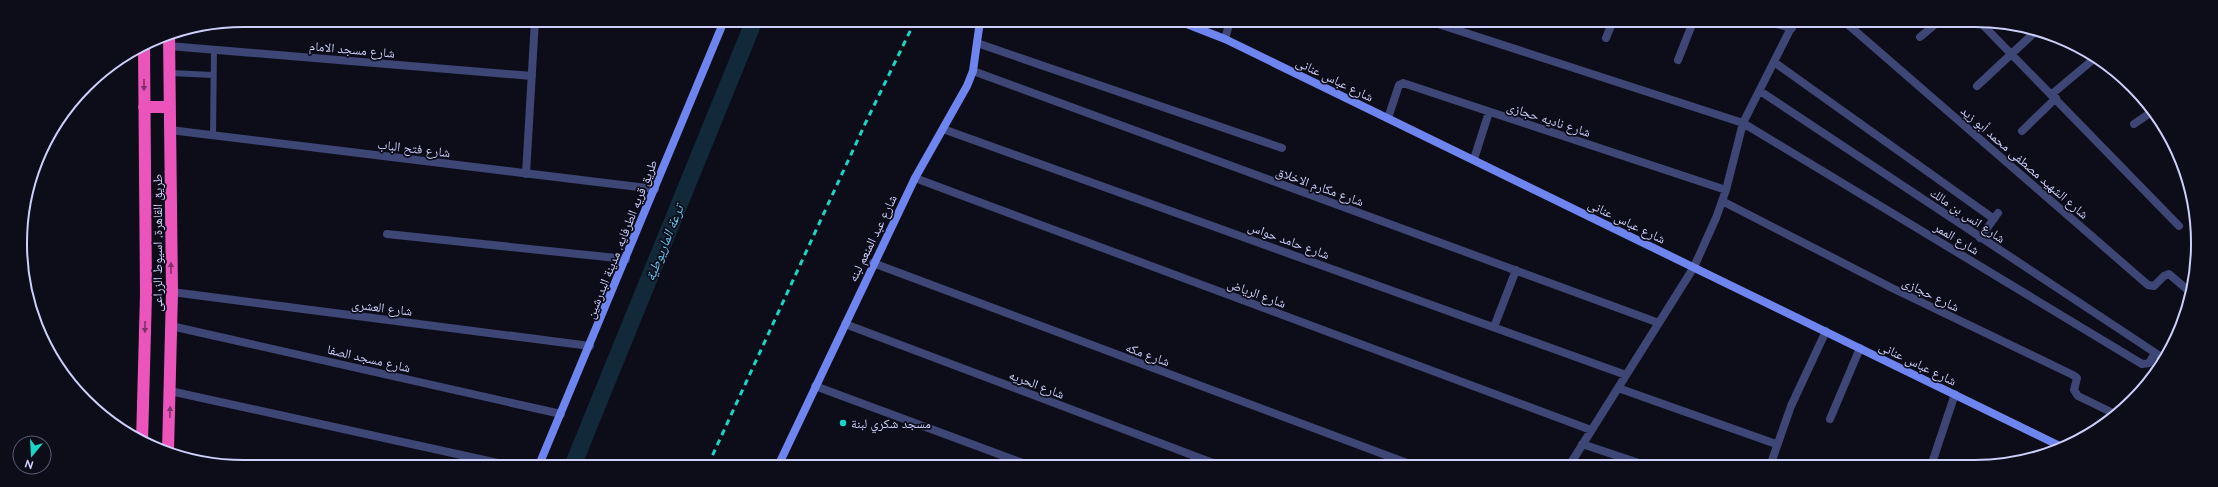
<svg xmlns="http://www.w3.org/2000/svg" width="2218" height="487" viewBox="0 0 2218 487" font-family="Raleway,'Noto Naskh Arabic',sans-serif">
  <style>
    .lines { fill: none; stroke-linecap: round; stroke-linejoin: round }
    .canal { stroke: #112939; stroke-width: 17 }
    .lane { stroke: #3d4674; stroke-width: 6 }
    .street { stroke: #3d4674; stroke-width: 8 }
    .secondary { stroke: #6e84ee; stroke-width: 8 }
    .highway { stroke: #eb55bb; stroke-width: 12 }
    .rail { stroke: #19d7c4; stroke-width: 3; stroke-dasharray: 6 5; stroke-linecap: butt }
    .oneway { fill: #7c316a }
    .poi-dot { fill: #19d7c4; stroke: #0d0d1a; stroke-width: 1.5 }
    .labels { text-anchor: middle; stroke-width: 3.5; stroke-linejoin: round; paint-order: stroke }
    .street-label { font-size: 13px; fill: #cccff9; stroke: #0d0d1a }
    .poi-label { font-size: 13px; fill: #cccff9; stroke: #0d0d1a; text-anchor: start }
    .water-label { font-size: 14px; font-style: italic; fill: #66c9ed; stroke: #0d0d1a }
    .rim { fill: none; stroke: #cccff9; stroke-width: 2 }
  </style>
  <rect width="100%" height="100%" fill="#0d0d1a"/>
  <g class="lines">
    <path class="canal" d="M573 465 754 21"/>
    <path class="lane" d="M170 73 213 75
      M213 135 214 49"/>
    <path class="street" d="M502 20 535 22
      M1429 21 1743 123 2142 364 2149 363 2155 353
      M1768 22 1792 28
      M1845 22 2148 285 2154 286 2164 276 2169 274 2190 292
      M1980 22 2179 226
      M1920 37 1938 22
      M1606 38 1613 21
      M1225 39 1230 21
      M977 43 1282 148
      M169 46 532 76
      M1678 60 1693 22
      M1774 62 1994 219
      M973 71 1659 323
      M1977 86 2035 32
      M1760 91 2163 358
      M2052 94 2095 58
      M1388 118 1399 85 1403 83 1726 190
      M2134 124 2153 111
      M943 129 1626 375
      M170 130 655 189
      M2022 131 2056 98
      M1474 159 1489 112
      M526 174 535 20
      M915 178 1591 430
      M1722 201 1892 288 2073 375 2077 378 2074 390 2078 396 2115 414
      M387 234 626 259
      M1980 238 1998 213
      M873 263 1415 466
      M172 292 590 346
      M845 324 1221 466
      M171 326 561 414
      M1494 327 1516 270
      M815 386 1031 466
      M1618 388 1776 444
      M170 391 507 465
      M1830 419 1860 348
      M1582 444 1648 466
      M1569 466 1694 267 1716 218 1726 190 1743 123 1794 22
      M1770 466 1791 406 1826 331
      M1931 466 1955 394"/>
    <path class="secondary" d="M1179 21 1225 39 2062 447
      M539 465 724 21
      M778 466 915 178 967 86 973 71 980 21"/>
    <path class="highway" d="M144 107H170
      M142 442 146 294 144 46
      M168 451 172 292 169 35"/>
    <path class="rail" d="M708 465 865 124 915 21"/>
  </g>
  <defs><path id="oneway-solid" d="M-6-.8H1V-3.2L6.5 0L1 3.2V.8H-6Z"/></defs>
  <g class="oneway">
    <use href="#oneway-solid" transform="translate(144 85) rotate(90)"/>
    <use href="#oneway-solid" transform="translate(171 268) rotate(-91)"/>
    <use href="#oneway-solid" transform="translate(145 327) rotate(91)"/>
    <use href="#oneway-solid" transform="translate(170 412) rotate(-88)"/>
  </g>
  <circle class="poi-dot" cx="843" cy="423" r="4"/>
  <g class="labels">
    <g class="street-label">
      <text transform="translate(352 49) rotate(5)" y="5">شارع مسجد الامام</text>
      <text transform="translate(1335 79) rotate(26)" y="5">شارع عباس عنانى</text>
      <text transform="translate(1549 119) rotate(18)" y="5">شارع ناديه حجازى</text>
      <text transform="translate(414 148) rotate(7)" y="5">شارع فتح الباب</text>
      <text transform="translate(2025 162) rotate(41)" y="5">شارع الشهيد مصطفى محمد أبو زيد</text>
      <text transform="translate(1320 186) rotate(20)" y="5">شارع مكارم الاخلاق</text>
      <text transform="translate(1968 215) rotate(34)" y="5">شارع انس بن مالك</text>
      <text transform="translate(1627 221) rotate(26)" y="5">شارع عباس عنانى</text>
      <text transform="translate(872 238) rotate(-64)" y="5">شارع عبد المنعم لبنه</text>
      <text transform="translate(1957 238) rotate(31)" y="5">شارع الممر</text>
      <text transform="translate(621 239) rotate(-68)" y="5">طريق قريه الطرفايه, مدينة البدرشين</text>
      <text transform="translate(1289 240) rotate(20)" y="5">شارع حامد حواس</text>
      <text transform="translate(157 243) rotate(-90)" y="5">طريق القاهرة, اسيوط الزراعى</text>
      <text transform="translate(1257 293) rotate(20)" y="5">شارع الرياض</text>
      <text transform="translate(1931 294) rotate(26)" y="5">شارع حجازى</text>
      <text transform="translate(382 307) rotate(7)" y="5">شارع العشرى</text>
      <text transform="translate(1148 354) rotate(20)" y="5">شارع مكه</text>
      <text transform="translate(369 358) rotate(13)" y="5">شارع مسجد الصفا</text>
      <text transform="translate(1918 363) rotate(26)" y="5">شارع عباس عنانى</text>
      <text transform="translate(1037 384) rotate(21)" y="5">شارع الحريه</text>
    </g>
    <g class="poi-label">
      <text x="851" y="428">مسجد شكري لبنة</text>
    </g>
    <g class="water-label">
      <text transform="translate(664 243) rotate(-68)" y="5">ترعة الماريوطية</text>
    </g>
  </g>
  <path d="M0 0H2218V487H0ZM243 27H1975A216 216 0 0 1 2191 243V244A216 216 0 0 1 1975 460H243A216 216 0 0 1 27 244V243A216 216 0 0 1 243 27Z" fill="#0d0d1a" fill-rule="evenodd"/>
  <path class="rim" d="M243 27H1975A216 216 0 0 1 2191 243V244A216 216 0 0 1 1975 460H243A216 216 0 0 1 27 244V243A216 216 0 0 1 243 27Z"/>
  <g transform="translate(32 455) rotate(198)"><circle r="19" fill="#0d0d1a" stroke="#595b73"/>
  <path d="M0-3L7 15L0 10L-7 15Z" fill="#19d7c4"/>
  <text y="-6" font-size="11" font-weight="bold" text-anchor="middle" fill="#cccff9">N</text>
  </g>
</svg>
